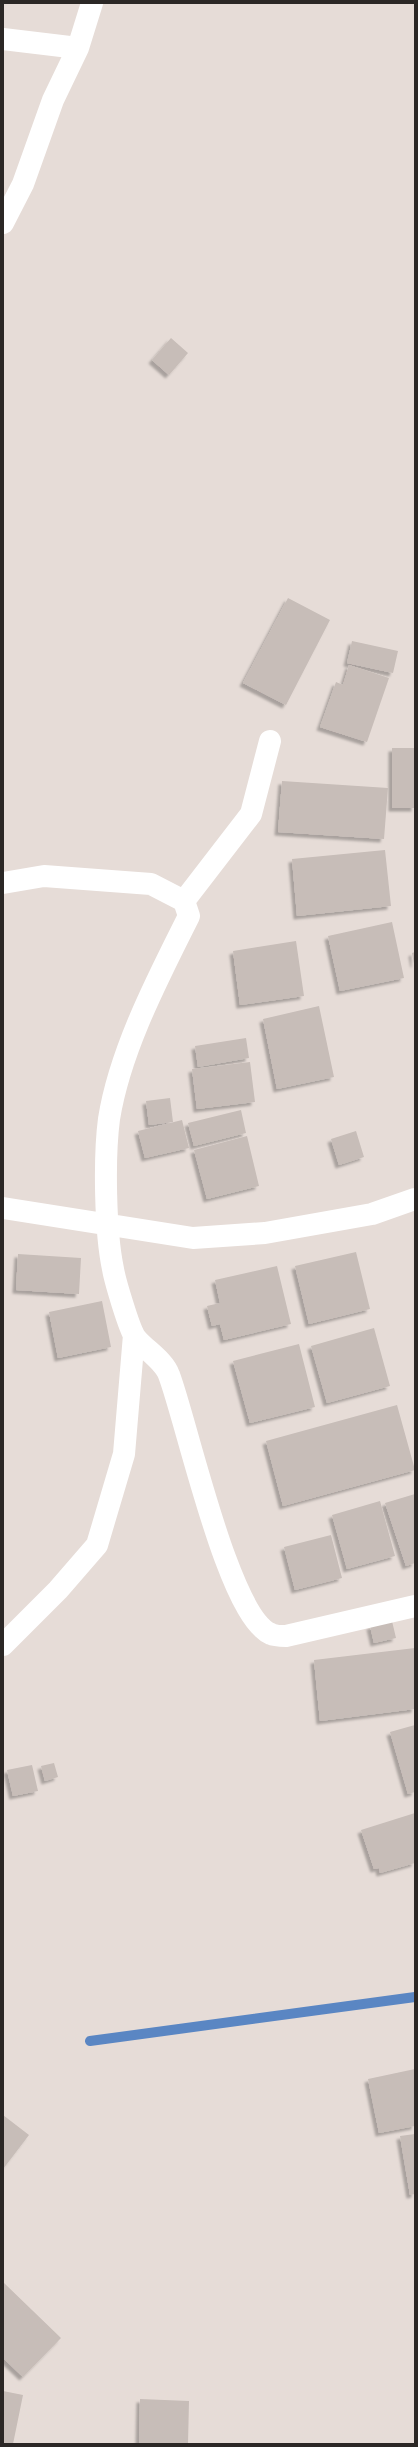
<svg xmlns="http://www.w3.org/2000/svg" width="418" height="2447" viewBox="0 0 418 2447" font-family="'Playfair Display',serif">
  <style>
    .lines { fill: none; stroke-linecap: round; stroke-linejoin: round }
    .stream { stroke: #5a86c3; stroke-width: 10 }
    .building { fill: #c7bdb8; filter: url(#shadow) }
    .street { stroke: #fff; stroke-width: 22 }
  </style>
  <defs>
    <filter id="shadow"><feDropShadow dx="-3.5" dy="3.5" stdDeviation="1" flood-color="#0004"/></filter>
  </defs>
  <rect width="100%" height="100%" fill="#e6dcd7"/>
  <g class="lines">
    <path class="stream" d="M90 2041 415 1997"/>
  </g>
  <path class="building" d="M171 338 188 353 169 375 152 360Z
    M288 598 330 620 286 705 243 683Z
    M352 641 398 651 393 673 347 663Z
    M349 665 389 678 367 742 320 727 336 682 343 685Z
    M392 748H414L415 808H392Z
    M282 781 388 788 384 839 278 832Z
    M385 850 391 906 297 916 292 859Z
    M392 922 404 978 340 991 328 936Z
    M296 941 304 996 240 1005 233 951Z
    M415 952V964H414L412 953Z
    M319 1006 334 1077 277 1089 263 1019Z
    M246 1038 249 1058 198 1067 195 1046Z
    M250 1062 255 1102 197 1109 192 1069Z
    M170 1098 173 1122 149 1125 146 1101Z
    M241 1110 246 1133 194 1146 188 1123Z
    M182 1120 189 1148 145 1158 138 1131Z
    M356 1131 364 1157 339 1165 331 1139Z
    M247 1136 259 1186 207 1199 194 1150Z
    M356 1252 370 1309 309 1324 295 1266Z
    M18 1254 81 1258 79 1294 16 1290Z
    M277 1266 291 1324 224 1340 220 1324 212 1326 207 1306 220 1303 215 1280Z
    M102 1301 111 1347 58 1358 49 1312Z
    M374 1328 390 1386 327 1403 311 1346Z
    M299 1344 315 1407 250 1423 233 1361Z
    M397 1405 415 1470 283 1506 266 1441Z
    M415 1494V1563L406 1566 385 1503Z
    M380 1501 395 1556 347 1569 332 1515Z
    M331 1535 342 1578 295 1590 284 1547Z
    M392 1621 396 1638 374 1643 370 1626Z
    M415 1648V1709L320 1721 314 1660Z
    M415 1725V1792L408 1794 390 1732Z
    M54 1763 58 1777 45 1781 41 1766Z
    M32 1765 38 1791 13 1796 7 1770Z
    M415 1813V1863L380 1873 379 1868 374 1869 361 1830Z
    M415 2069V2126L379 2133 368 2079Z
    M3 2115 29 2135 3 2169Z
    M415 2134V2194L410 2195 400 2136Z
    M3 2282 61 2338 23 2377 3 2358Z
    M3 2391 23 2395 13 2444H3Z
    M140 2399 189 2401 188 2444H139Z"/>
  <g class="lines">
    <path class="street" d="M3 39 78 48
      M3 223 23 184 53 100 78 48 92 3
      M3 883 44 876 151 884 184 901 189 916C158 978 120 1050 109 1119 104 1157 105 1231 113 1269 115 1281 129 1328 135 1337 144 1349 164 1360 169 1375 187 1422 228 1616 271 1634 275 1636 281 1636 286 1636L415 1606
      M184 901 251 814 270 741
      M3 1208 193 1238 265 1233 372 1214 415 1199
      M3 1645 58 1590 97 1545 124 1454 134 1335"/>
  </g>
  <rect width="418" height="2447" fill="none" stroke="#2b2725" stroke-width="8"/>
</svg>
